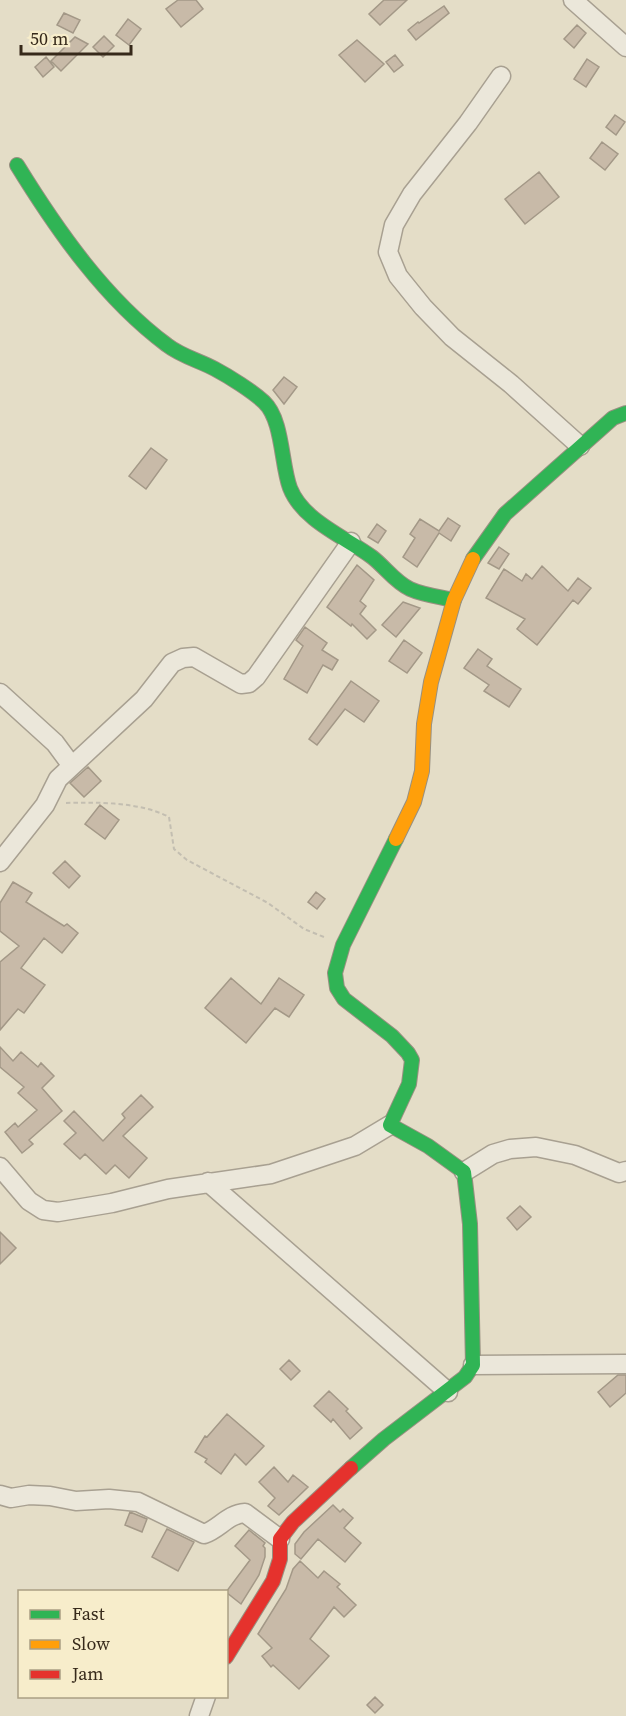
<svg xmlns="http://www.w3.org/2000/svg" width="626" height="1716" viewBox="0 0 626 1716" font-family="'Source Serif 4',serif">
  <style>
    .building { fill: #c8baa8; stroke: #a39887; stroke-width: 1.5 }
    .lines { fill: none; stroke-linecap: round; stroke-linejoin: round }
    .street-casing { stroke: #a8a091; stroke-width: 21 }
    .fast-casing { stroke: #989081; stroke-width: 16 }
    .slow-casing { stroke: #989081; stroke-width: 16 }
    .jam-casing { stroke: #989081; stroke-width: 16 }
    .path { stroke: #c3beb1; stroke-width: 2; stroke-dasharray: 4.5 3; stroke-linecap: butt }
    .street { stroke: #ebe7da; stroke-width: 18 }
    .fast { stroke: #30b455; stroke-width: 14 }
    .slow { stroke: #ff9f0a; stroke-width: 14 }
    .jam { stroke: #e5322d; stroke-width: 14 }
  </style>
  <rect width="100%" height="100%" fill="#e4ddc7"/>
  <path class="building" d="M178 0H196L203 9 181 27 166 9Z
    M384 0H407L380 25 369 14Z
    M444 6 449 13 416 40 408 30 418 22 419 23Z
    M64 13 80 20 73 33 57 25Z
    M128 19 141 29 129 45 116 35Z
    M577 25 586 33 574 48 564 39Z
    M104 36 114 46 103 57 93 47Z
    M75 37 88 44 61 71 51 61Z
    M357 40 384 64 365 82 339 55Z
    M395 55 403 65 394 72 386 62Z
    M46 57 54 67 43 77 35 67Z
    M587 59 599 67 586 87 574 79Z
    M615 115 625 122 616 135 606 127Z
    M602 142 618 154 605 170 590 158Z
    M539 172 559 197 525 224 505 199Z
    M284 377 297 387 284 404 273 390Z
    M151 448 167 460 146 489 129 476Z
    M448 518 460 526 451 541 439 533 417 567 403 557 415 538 410 534 420 519 439 531Z
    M377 524 386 531 378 543 368 537Z
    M499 547 509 554 499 569 488 563Z
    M357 565 374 580 360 601 366 606 360 614 376 630 367 639 352 624 351 626 327 607Z
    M542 566 568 591 578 578 591 588 578 604 573 600 537 645 517 629 525 619 486 598 504 569 522 581 526 574 532 579Z
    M403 602 420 608 396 637 382 625Z
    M305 627 327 643 322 650 338 660 332 670 323 665 307 693 284 679 303 646 296 640Z
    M404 640 422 653 407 673 389 661Z
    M478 649 492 659 487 666 521 689 509 707 484 691 489 685 464 668Z
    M351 681 379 701 364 722 345 709 317 745 309 739Z
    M88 767 101 781 84 797 70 783Z
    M100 805 119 820 105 839 85 824Z
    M65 861 80 876 69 888 53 873Z
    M13 882 32 893 26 902 64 926 67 924 78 933 62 953 44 938 21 968 45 985 24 1013 18 1009 0 1030V962L19 946 0 931V903Z
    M316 892 325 899 317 909 308 902Z
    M231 978 261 1004 279 978 304 995 289 1017 275 1008 246 1043 205 1008Z
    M0 1047 13 1061 21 1052 38 1067 41 1063 54 1076 42 1088 62 1111 29 1140 33 1144 22 1153 5 1132 15 1123 18 1127 37 1110 18 1093 24 1087 0 1067Z
    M141 1095 153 1107 123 1136 147 1158 129 1178 115 1165 106 1174 85 1154 80 1159 64 1144 76 1133 64 1121 74 1111 103 1141 125 1118 122 1114Z
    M520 1206 531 1217 517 1230 507 1218Z
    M0 1232 16 1248 0 1264Z
    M289 1360 300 1371 291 1380 280 1369Z
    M618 1375H626V1393L610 1407 598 1392Z
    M329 1391 348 1409 346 1411 362 1428 350 1439 333 1419 331 1422 314 1406Z
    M227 1414 264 1446 246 1465 235 1454 221 1474 205 1462 207 1459 195 1452 205 1436 207 1437Z
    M274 1467 288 1482 293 1475 308 1487 279 1515 268 1506 275 1498 259 1482Z
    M333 1505 340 1512 343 1509 353 1518 344 1528 361 1543 345 1562 318 1539 301 1559 295 1554V1544L304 1532Z
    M130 1512 147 1519 142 1532 125 1525Z
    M167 1529 194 1542 178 1571 152 1557Z
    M249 1530 265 1543 263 1546 265 1548V1557L259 1575 241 1604 226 1592 250 1560 235 1546Z
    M300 1561 318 1578 324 1571 340 1584 337 1587 356 1605 344 1617 334 1607 310 1639 329 1656 299 1689 273 1665 271 1667 262 1656 272 1648 258 1634 286 1589 293 1569Z
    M375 1697 383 1705 375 1713 367 1705Z"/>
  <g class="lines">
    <defs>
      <path id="street" d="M573 0 626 47
        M501 76 468 123 412 194 394 225 388 252 398 276 423 307 452 337 511 384 580 446
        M0 693 55 743 72 766
        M0 862 45 805 58 779 144 699 172 663 183 658 194 657 241 684 249 683 256 677 351 542
        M0 1167 29 1201 43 1210 58 1212 112 1203 168 1189 271 1174 355 1146 390 1125
        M464 1172 493 1154 510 1149 536 1147 575 1155 619 1173 626 1171
        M208 1182 448 1392
        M473 1365 626 1364
        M0 1495 11 1498 29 1495 50 1496 76 1501 109 1499 138 1502 204 1534C219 1529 228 1514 245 1513L280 1539
        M199 1716 206 1696"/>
      <path id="fast" d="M17 165C57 230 105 299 167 345 181 356 200 361 215 369 230 377 252 391 264 402 283 420 281 464 290 488 303 521 345 537 372 557 385 567 395 582 410 589 423 595 440 597 454 600
        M473 559 505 514 613 418 626 413
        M351 1468 384 1439 465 1377 473 1365 470 1224 464 1172 428 1146 390 1125 409 1084 412 1060 408 1053 392 1036 344 999 337 988 335 973 343 945 396 839"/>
      <path id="slow" d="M396 839 414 802 422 771 424 724 431 682 454 600 473 559"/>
      <path id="jam" d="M226 1657 273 1581 280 1559V1539L293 1522 351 1468"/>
    </defs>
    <use href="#street" class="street-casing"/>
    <use href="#fast" class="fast-casing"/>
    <use href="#slow" class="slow-casing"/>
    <use href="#jam" class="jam-casing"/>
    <path class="path" d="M66 803C98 802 140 802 169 817L174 849 187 860 268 903 304 929 324 937"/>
    <use href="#street" class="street"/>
    <use href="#fast" class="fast"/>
    <use href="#slow" class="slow"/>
    <use href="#jam" class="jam"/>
  </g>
  <rect x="18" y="1590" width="210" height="108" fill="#f7edcb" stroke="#aa9f84" stroke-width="1.5"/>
  <rect x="30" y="1610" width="30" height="9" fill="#30b455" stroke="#aa9f84" stroke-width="1.5"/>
  <text x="72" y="1620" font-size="18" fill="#36291a">Fast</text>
  <rect x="30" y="1640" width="30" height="9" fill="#ff9f0a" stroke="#aa9f84" stroke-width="1.5"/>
  <text x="72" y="1650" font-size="18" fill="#36291a">Slow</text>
  <rect x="30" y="1670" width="30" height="9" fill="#e5322d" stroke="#aa9f84" stroke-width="1.5"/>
  <text x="72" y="1680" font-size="18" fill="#36291a">Jam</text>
  <path d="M21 45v9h110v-9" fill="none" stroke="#36291a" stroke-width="3"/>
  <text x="30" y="45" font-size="18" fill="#36291a" stroke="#f7edcb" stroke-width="4.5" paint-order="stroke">50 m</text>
</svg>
